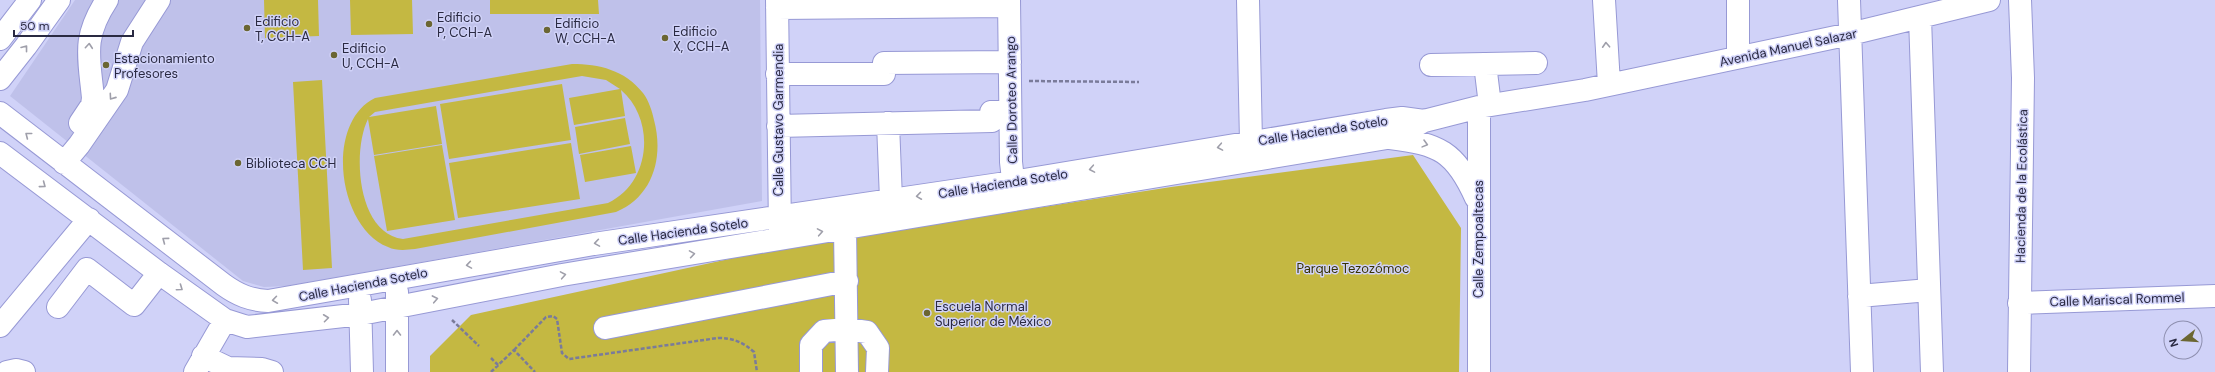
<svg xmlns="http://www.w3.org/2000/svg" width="2215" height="372" viewBox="0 0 2215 372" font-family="'DM Sans',sans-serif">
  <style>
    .built { fill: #bfc1ea }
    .green { fill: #c4b842; fill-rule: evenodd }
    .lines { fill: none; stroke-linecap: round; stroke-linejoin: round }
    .minor-casing { stroke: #9799d5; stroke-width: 24 }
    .major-casing { stroke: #9799d5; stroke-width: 24 }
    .path { stroke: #7a7b9a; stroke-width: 2.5; stroke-dasharray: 4 2; stroke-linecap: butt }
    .minor { stroke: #fff; stroke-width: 22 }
    .major { stroke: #fff; stroke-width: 22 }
    .oneway { stroke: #9f9faa }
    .poi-dot { fill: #6b6632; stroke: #d0d2f8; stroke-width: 1.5 }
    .labels { text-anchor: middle; stroke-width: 3; stroke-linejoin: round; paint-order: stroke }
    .poi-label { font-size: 13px; fill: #2a2a42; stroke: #d0d2f8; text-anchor: start }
    .street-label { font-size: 13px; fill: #2a2a42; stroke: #d0d2f8 }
    .park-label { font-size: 13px; fill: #373200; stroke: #d0d2f8 }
  </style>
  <rect width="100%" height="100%" fill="#d0d2f8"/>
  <path class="built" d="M75 0H760L762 201 288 286 264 287 243 281 10 96Z"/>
  <path class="green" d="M264 0H318L319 36 265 38Z
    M350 0H412L413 34 351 35Z
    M490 0H598L599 14H490Z
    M572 64C599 64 625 70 643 93 649 101 652 111 654 120 664 157 653 197 616 212L415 249C406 250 396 251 388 247 338 228 324 123 375 98ZM582 76 606 80 620 89 569 98 574 125 625 116 621 90C656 120 651 183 608 203L403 239C357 233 352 151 368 119L374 155 442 144 436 106 369 117 375 112Z
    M322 80 332 268 303 270 293 82Z
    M562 84 571 140 449 159 440 104Z
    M625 118 630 144 579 154 575 127Z
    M571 143 580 199 458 218 449 163Z
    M442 145 455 220 387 231 374 156Z
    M631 146 636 173 585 182 580 155Z
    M1413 155 1461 228 1459 372H430V356L471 315 775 249 1171 187Z"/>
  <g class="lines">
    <defs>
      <path id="minor" d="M777 0 780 230
        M1009 0 1011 162 1015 197
        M1248 0 1251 142
        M1604 0 1609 84
        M1849 0 1862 372
        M777 8 1009 6
        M1920 17 1932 372
        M1738 57V0
        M1485 64 1490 105
        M1431 65 1536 63
        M777 74H884V63L1010 62
        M0 79 26 46 59 0
        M0 113 224 285C238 295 250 300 268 301L594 244 1013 182 1386 120 1402 118 1424 121
        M80 123 92 105 93 98C89 56 82 38 107 0
        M888 123 891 200
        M778 126 992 121 991 112H1010
        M1390 138C1439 144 1455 151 1476 198
        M0 153 159 273 225 320 247 327 361 314 562 275 1387 138 1403 133 1424 121 1479 107 1585 90 1850 34 1989 0
        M64 163 79 145 117 90 132 42 159 0
        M845 228 847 372
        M397 292V372
        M1859 296 1929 290
        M360 300 362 372
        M2019 303 2215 296
        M58 307 87 269 134 305 159 273
        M0 326 89 219
        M605 328 847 281
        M203 356 228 368 262 369 272 372
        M7 372 16 370 24 372
        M195 372 225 320
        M811 372V345L824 331 847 329 867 332 878 348 877 372
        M1479 372V107
        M2019 372 2023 78 2020 0"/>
      <path id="major" d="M0 39 30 0"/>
    </defs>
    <use href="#minor" class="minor-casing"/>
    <use href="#major" class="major-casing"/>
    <path class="path" d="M1029 81 1139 82
      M452 320 479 346
      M514 350 546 317 553 316 557 319 562 353 569 359 718 338C733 338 743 342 754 352L757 372
      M491 358 498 365
      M491 372 514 350 535 372"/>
    <use href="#minor" class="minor"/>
    <use href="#major" class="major"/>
  </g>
  <defs><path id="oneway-chevron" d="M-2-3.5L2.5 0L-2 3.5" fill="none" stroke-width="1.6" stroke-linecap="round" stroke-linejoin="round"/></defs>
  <g class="oneway">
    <use href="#oneway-chevron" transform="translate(1606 45) rotate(-93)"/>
    <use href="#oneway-chevron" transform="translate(89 46) rotate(-85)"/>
    <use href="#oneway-chevron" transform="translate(25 48) rotate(-52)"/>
    <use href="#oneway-chevron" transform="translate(112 97) rotate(125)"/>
    <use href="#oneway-chevron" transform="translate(28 135) rotate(-142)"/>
    <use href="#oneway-chevron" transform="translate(1425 144) rotate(15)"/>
    <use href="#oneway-chevron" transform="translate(1220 147) rotate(170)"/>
    <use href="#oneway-chevron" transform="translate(1092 169) rotate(170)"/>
    <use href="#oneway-chevron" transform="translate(43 185) rotate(37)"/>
    <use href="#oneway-chevron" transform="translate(919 196) rotate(172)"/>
    <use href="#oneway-chevron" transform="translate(820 232) rotate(-10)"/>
    <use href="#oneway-chevron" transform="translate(165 240) rotate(-143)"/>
    <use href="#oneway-chevron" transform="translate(597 243) rotate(171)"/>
    <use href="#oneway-chevron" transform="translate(692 254) rotate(-9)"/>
    <use href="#oneway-chevron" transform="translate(469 265) rotate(171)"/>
    <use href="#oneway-chevron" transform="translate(563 275) rotate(-10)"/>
    <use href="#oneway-chevron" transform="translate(180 288) rotate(35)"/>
    <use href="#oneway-chevron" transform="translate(435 299) rotate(-11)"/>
    <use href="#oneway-chevron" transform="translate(275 300) rotate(172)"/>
    <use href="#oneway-chevron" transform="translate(326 318) rotate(-7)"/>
    <use href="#oneway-chevron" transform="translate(397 333) rotate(-90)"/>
  </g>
  <g class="poi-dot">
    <circle cx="429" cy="24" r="4"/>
    <circle cx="247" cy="28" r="4"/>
    <circle cx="547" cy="30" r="4"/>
    <circle cx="665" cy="38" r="4"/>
    <circle cx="334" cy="55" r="4"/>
    <circle cx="106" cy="65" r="4"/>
    <circle cx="238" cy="163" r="4"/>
    <circle cx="927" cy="313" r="4"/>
  </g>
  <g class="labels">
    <g class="poi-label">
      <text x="437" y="22">Edificio<tspan x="437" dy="15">P, CCH-A</tspan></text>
      <text x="255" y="26">Edificio<tspan x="255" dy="15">T, CCH-A</tspan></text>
      <text x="555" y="28">Edificio<tspan x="555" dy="15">W, CCH-A</tspan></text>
      <text x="673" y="36">Edificio<tspan x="673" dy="15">X, CCH-A</tspan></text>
      <text x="342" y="53">Edificio<tspan x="342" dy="15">U, CCH-A</tspan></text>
      <text x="114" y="63">Estacionamiento<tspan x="114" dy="15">Profesores</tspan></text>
      <text x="246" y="168">Biblioteca CCH</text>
      <text x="935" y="311">Escuela Normal<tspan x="935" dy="15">Superior de México</tspan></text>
    </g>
    <g class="street-label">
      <text transform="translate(1788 47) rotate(-12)" y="5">Avenida Manuel Salazar</text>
      <text transform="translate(1011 100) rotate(-91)" y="5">Calle Doroteo Arango</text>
      <text transform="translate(778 120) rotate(-90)" y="5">Calle Gustavo Garmendia</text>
      <text transform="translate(1323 130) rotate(-9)" y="5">Calle Hacienda Sotelo</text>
      <text transform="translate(1003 183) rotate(-9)" y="5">Calle Hacienda Sotelo</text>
      <text transform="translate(2021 186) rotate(-89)" y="5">Hacienda de la Ecolástica</text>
      <text transform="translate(683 231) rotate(-8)" y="5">Calle Hacienda Sotelo</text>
      <text transform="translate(1478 239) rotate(-90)" y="5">Calle Zempoaltecas</text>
      <text transform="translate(363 284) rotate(-11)" y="5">Calle Hacienda Sotelo</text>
      <text transform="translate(2117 299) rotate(-2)" y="5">Calle Mariscal Rommel</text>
    </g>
    <g class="park-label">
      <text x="1353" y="273">Parque Tezozómoc</text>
    </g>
  </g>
  <g transform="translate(2183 340) rotate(253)"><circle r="19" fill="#d0d2f8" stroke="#8e8faf"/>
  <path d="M0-3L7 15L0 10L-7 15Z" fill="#6b6632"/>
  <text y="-6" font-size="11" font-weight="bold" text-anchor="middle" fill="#2a2a42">N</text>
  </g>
  <path d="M14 30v6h119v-6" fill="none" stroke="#2a2a42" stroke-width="2"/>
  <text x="20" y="30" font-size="12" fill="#2a2a42" stroke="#d0d2f8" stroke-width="3" paint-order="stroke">50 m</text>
</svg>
